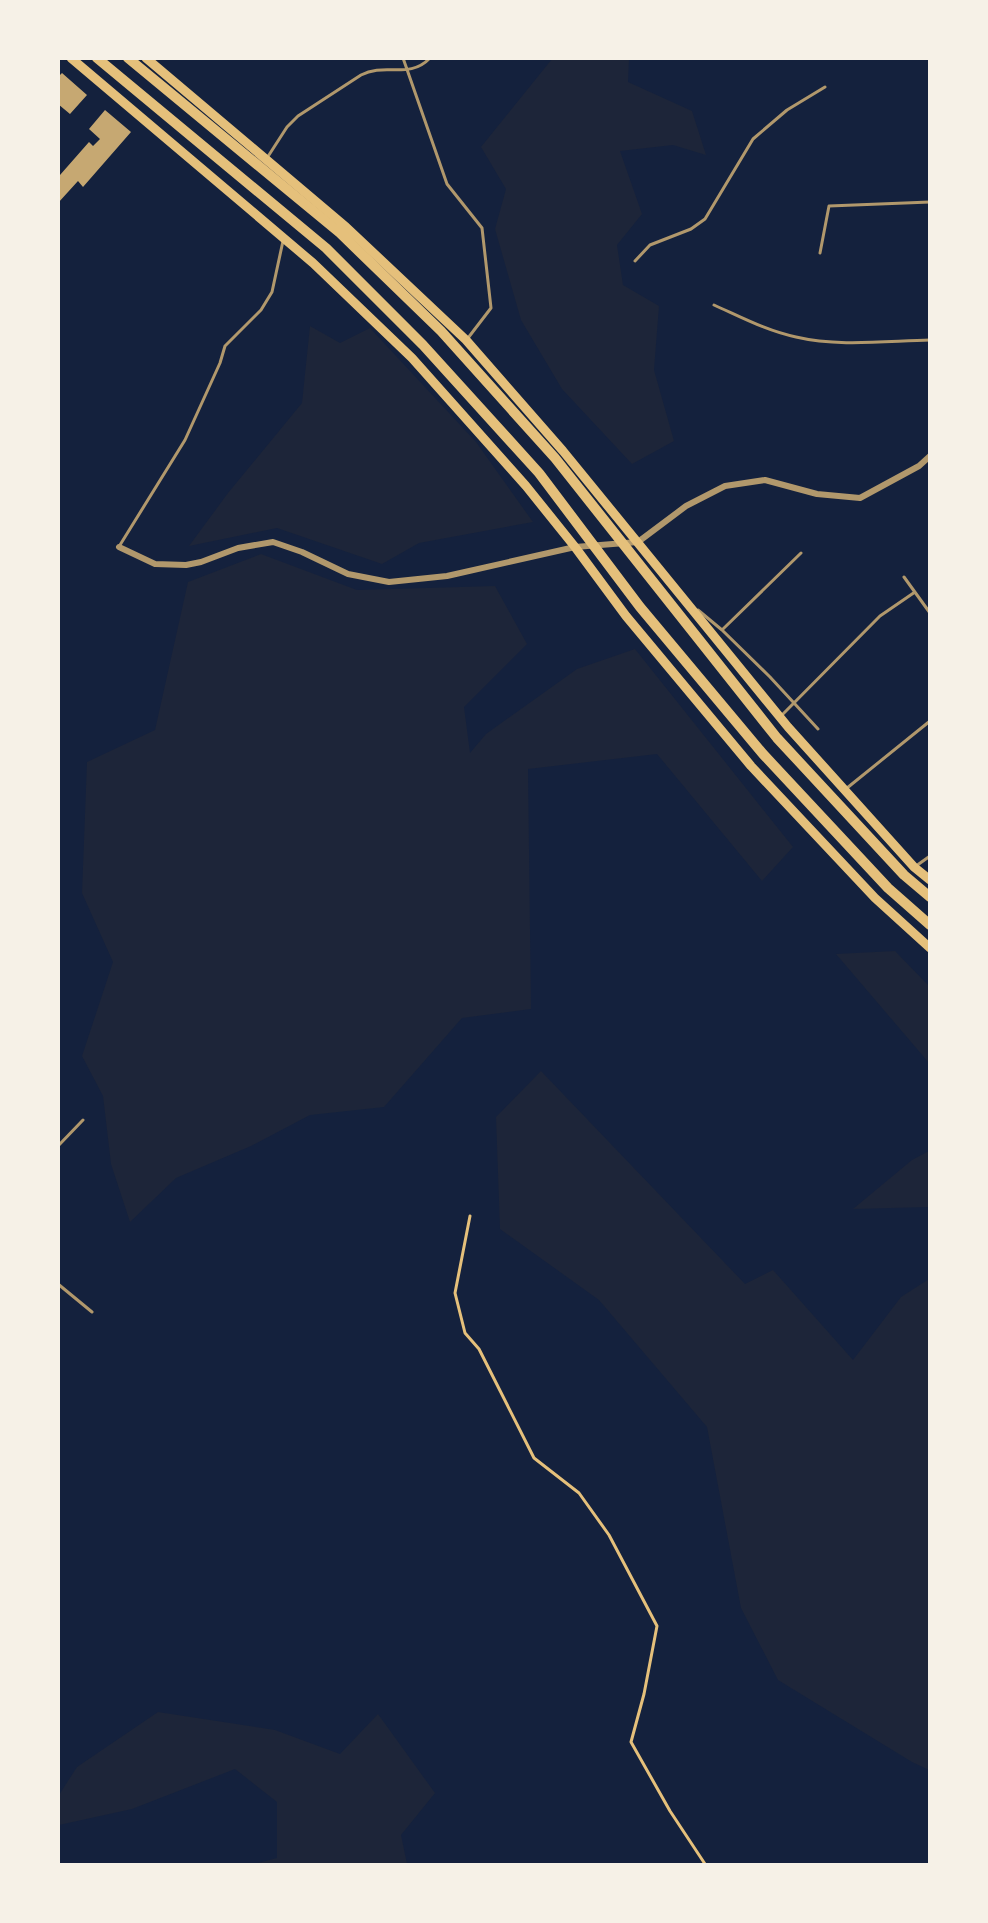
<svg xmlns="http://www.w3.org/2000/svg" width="988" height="1923" viewBox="0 0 988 1923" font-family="'Nunito Sans',sans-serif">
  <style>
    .green { fill: #1d2539 }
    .building { fill: #c6a872 }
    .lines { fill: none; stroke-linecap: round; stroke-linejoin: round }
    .path { stroke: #e5c07b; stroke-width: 3 }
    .service { stroke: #b1986c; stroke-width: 3 }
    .minor { stroke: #b1986c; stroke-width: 6 }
    .secondary { stroke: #e5c07b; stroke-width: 9 }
    .trunk { stroke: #e5c07b; stroke-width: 10 }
  </style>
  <rect width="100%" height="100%" fill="#14213d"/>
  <path class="green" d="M552 59H629L628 82 692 111 706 155 673 145 620 151 642 214 617 245 623 285 659 306 654 370 674 441 632 464 562 389 521 320 495 229 506 189 481 147Z
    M310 326 340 343 370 328 476 442 533 522 419 543 382 564 277 528 189 546 228 493 302 403Z
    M261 554 357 590 495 586 527 644 464 707 470 753 486 734 577 669 635 649 793 847 762 881 657 754 528 769 531 1009 462 1018 384 1107 310 1115 251 1146 176 1178 130 1222 111 1164 103 1096 82 1056 113 962 82 893 87 762 155 730 188 582Z
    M895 951 929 986V1063L836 954Z
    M541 1071 745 1284 773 1270 853 1360 901 1297 929 1279V1770L912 1762 778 1680 741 1608 707 1427 599 1300 500 1229 496 1117Z
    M929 1151V1207L853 1209 912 1160Z
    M158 1712 275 1730 340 1754 378 1714 435 1793 401 1835 407 1864H254L277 1858V1802L235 1769 132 1809 59 1825V1795L77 1767Z"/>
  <path class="building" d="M62 73 87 95 70 114 58 104V77Z
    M105 110 131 132 83 187 78 181 58 203V174L60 175 89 142 93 146 100 139 89 129Z"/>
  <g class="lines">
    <path class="path" d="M470 1216 455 1293 465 1333 479 1349 534 1458 579 1493 609 1535 657 1626 644 1694 631 1742 670 1811 705 1864"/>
    <path class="service" d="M403 58 447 184 482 228 491 308 468 338
      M267 158 287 127 298 116 361 75C385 62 409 80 430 58
      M820 253 829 206 930 202
      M635 261 650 245 691 229 705 219 753 139 787 110 825 87
      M714 305C741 317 767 331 796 337 838 347 886 341 930 340
      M120 545 185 440 220 363 225 346 261 310 272 292 283 241
      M904 577 930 613
      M698 610 722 630 770 677 818 729
      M723 629 801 553
      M782 715 880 616 915 592
      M847 788 930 721
      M916 866 930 856
      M58 1146 83 1120
      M58 1284 92 1312"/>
    <path class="minor" d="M119 547 155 564 186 565 201 562 238 548 273 542 302 552 348 574 389 582 447 576 575 547 638 542 686 506 725 486 765 480 817 494 860 498 919 466 930 456"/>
    <path class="secondary" d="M71 58 313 263 412 358 526 486 575 547 626 616 751 766 875 898 930 948
      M146 58 346 227 466 340 563 451 788 727 914 867 930 880"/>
    <path class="trunk" d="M97 58 326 248 423 345 539 473 640 607 763 754 888 888 930 925
      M128 58 340 233 441 331 555 458 777 738 904 875 930 897"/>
  </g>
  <rect width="988" height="1923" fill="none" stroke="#f6f1e7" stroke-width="120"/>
</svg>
